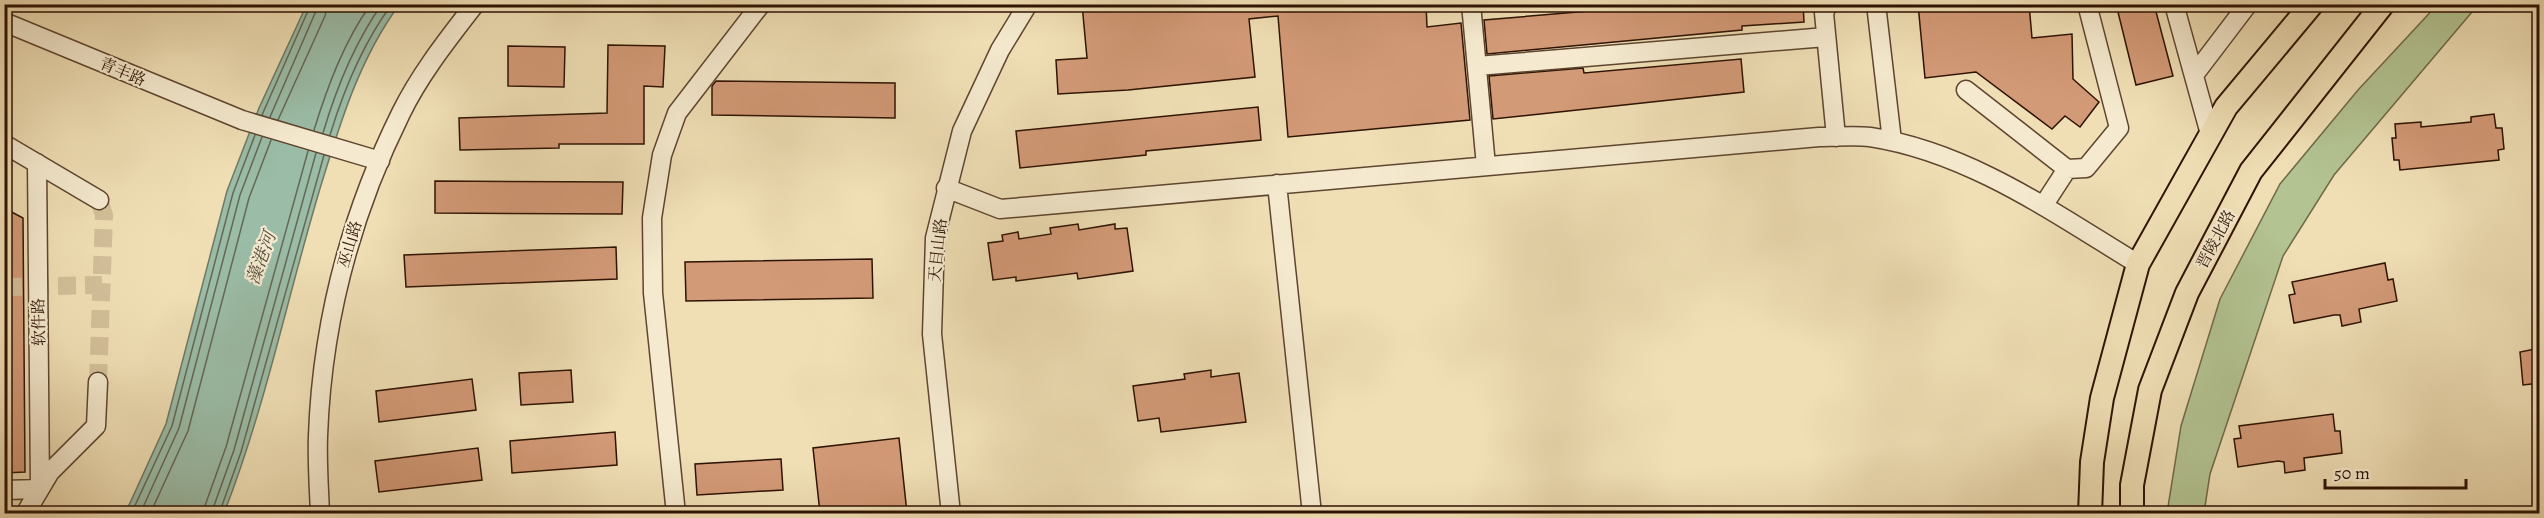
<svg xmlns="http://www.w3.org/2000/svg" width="2544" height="518" viewBox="0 0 2544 518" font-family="Alegreya,'Noto Serif SC',serif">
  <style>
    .green { fill: #b3c392; stroke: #706a4a; stroke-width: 1.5 }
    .water { fill: #9bbda8; stroke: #6f7966; stroke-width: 1.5 }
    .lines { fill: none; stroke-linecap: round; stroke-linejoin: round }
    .shore { stroke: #646856; stroke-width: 1.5 }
    .building { fill: #d39a77; stroke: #2e1203; stroke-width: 1.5 }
    .minor-tunnel { stroke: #d3c09a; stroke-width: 18; stroke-dasharray: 18 9; stroke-linecap: butt }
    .minor-casing { stroke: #5e4530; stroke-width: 21 }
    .major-casing { stroke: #2e1203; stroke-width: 26 }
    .minor { stroke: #f5eacf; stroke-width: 18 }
    .major { stroke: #f0dfb5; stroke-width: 22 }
    .labels { text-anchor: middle; stroke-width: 4.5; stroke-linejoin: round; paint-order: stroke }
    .street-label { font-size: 16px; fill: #2e1203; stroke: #f5eacf }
    .water-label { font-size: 18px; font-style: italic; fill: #544e3d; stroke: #f5eacf }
  </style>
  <rect width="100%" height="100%" fill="#f0dfb5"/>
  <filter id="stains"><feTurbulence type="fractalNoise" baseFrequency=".00333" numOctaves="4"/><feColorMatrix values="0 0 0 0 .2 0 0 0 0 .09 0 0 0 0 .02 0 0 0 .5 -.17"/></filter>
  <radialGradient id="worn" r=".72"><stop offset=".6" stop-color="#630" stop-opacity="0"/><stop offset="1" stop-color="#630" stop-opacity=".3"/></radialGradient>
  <path class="green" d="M2437 5H2539V11L2472 12 2334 175 2283 256 2210 474 2204 513H2167L2181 426 2220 299 2280 184 2358 90Z"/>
  <path class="water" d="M307 4 399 5C360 58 341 120 322 182 288 293 266 406 224 513L125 514 166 424 227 191 259 108Z"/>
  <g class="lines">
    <path class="shore" d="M262 115 311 4
      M270 117 319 4
      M278 120 325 16 328 4
      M314 130C327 88 344 41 371 4
      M323 133C336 89 355 42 382 4
      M330 135C344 89 363 43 392 4
      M131 514 172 426 233 193 255 135
      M140 514 179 428 240 195 262 137
      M150 514 188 431 249 198 271 140
      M202 514 226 447 308 151
      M211 514 234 450 316 153
      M219 514 241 452 324 155"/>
  </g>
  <path class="building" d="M1082 4H1426L1427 27 1461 23 1470 120 1288 137 1278 16 1249 19 1255 77 1128 90 1058 94 1056 60 1087 58Z
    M1629 4H1803L1804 22 1742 26V30L1487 54 1484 20 1601 10V7Z
    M1918 4H2029L2032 38 2072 34 2073 79 2099 102 2080 127 2065 116 2052 129 1976 72 1925 78Z
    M2116 4H2154L2173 76 2136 85Z
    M608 45 665 46 663 87 644 86V144H559V148L460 150 459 118 607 113Z
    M508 46 565 47 564 87 508 86Z
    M1741 59 1744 92 1493 119 1489 76 1583 68 1584 73Z
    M716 81 895 83V118L712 115V86Z
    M1258 107 1261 140 1146 151V155L1020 168 1016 131Z
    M2494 114 2496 128H2502L2504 149 2498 150 2499 160 2400 170 2399 160H2394L2392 138H2396L2395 124 2421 122V127L2471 122V117Z
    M435 181 623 182 622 214 435 213Z
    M4 208 23 218 25 472 4 473Z
    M1078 224 1079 230 1115 224V229L1127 228 1133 271 1078 279 1077 273 1016 281V277L993 280 988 243 1003 241 1002 235 1018 232 1019 239 1051 234 1050 228Z
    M616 247 617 279 406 287 404 255Z
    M872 259 873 298 686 301 685 262Z
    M2385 263 2388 280 2393 279 2397 301 2359 309 2361 322 2342 326 2340 315H2334L2294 323 2289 295 2295 294 2292 282Z
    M2540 348V383L2523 385 2520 352Z
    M571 370 573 402 521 405 519 373Z
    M1211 370V377L1239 373 1246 422 1161 432 1159 418 1138 421 1133 386 1185 379 1184 374Z
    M472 379 476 410 379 422 376 391Z
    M2333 414 2335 431H2340L2342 453 2304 458 2305 470 2285 473 2284 462 2278 461 2238 467 2234 439 2241 438 2239 426Z
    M615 432 617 465 512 473 510 441Z
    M899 438 907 513H820L813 448Z
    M478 448 482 480 379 492 375 461Z
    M781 459 783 490 697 495 695 464Z"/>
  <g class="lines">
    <path class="minor-tunnel" d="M4 287 102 285
      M98 382 104 215 99 200"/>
    <defs>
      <path id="minor" d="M1471 4 1486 166
        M1828 4 1824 13 1836 137
        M1876 4 1892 141
        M2174 4 2210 134
        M4 22 242 120 380 161
        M1477 66 1826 37
        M2194 75 2248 4
        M1966 90 2067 169
        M4 144 99 200
        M37 163 40 489
        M1277 184 1312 514
        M946 188 1000 209 1819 137C1836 137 1854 135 1870 137 1969 152 2054 213 2138 264
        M2043 206 2067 169 2086 168 2119 128 2087 4
        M4 490 40 489
        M25 514 50 472 96 426 98 382
        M320 514C319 488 317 462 318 436 322 324 351 214 401 113 420 74 448 39 475 4
        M676 514 653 293 652 218 662 155 677 113 761 4
        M951 514 932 334 935 238 962 131 1000 50 1028 4"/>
      <path id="major" d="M2090 514 2092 462 2102 398 2138 264 2226 107 2312 4
        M2132 514V485L2150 390 2187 293 2251 171 2383 4"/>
    </defs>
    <use href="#minor" class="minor-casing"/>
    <use href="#major" class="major-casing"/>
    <use href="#minor" class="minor"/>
    <use href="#major" class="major"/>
  </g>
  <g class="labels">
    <g class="street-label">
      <text transform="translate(123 71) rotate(23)" y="6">青丰路</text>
      <text transform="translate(2215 239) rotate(-62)" y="6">晋陵北路</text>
      <text transform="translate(349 244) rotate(-73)" y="6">巫山路</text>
      <text transform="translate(937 250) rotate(-84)" y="6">天目山路</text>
      <text transform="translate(38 322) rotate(-91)" y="6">软件路</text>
    </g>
    <g class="water-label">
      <text transform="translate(261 258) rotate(-70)" y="6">藻港河</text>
    </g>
  </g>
  <rect width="2544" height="518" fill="none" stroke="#f0dfb5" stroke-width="24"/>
  <rect x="6" y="6" width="2532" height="506" fill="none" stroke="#2e1203" stroke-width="3"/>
  <rect x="12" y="12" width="2520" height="494" fill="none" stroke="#2e1203" stroke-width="1.5"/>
  <path d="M2325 479v9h141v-9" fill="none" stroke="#2e1203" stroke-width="3"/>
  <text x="2334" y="479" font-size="18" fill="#2e1203" stroke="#f5eacf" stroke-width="4.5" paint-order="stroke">50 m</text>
  <rect width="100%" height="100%" filter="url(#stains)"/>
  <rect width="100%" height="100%" fill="url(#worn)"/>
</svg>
